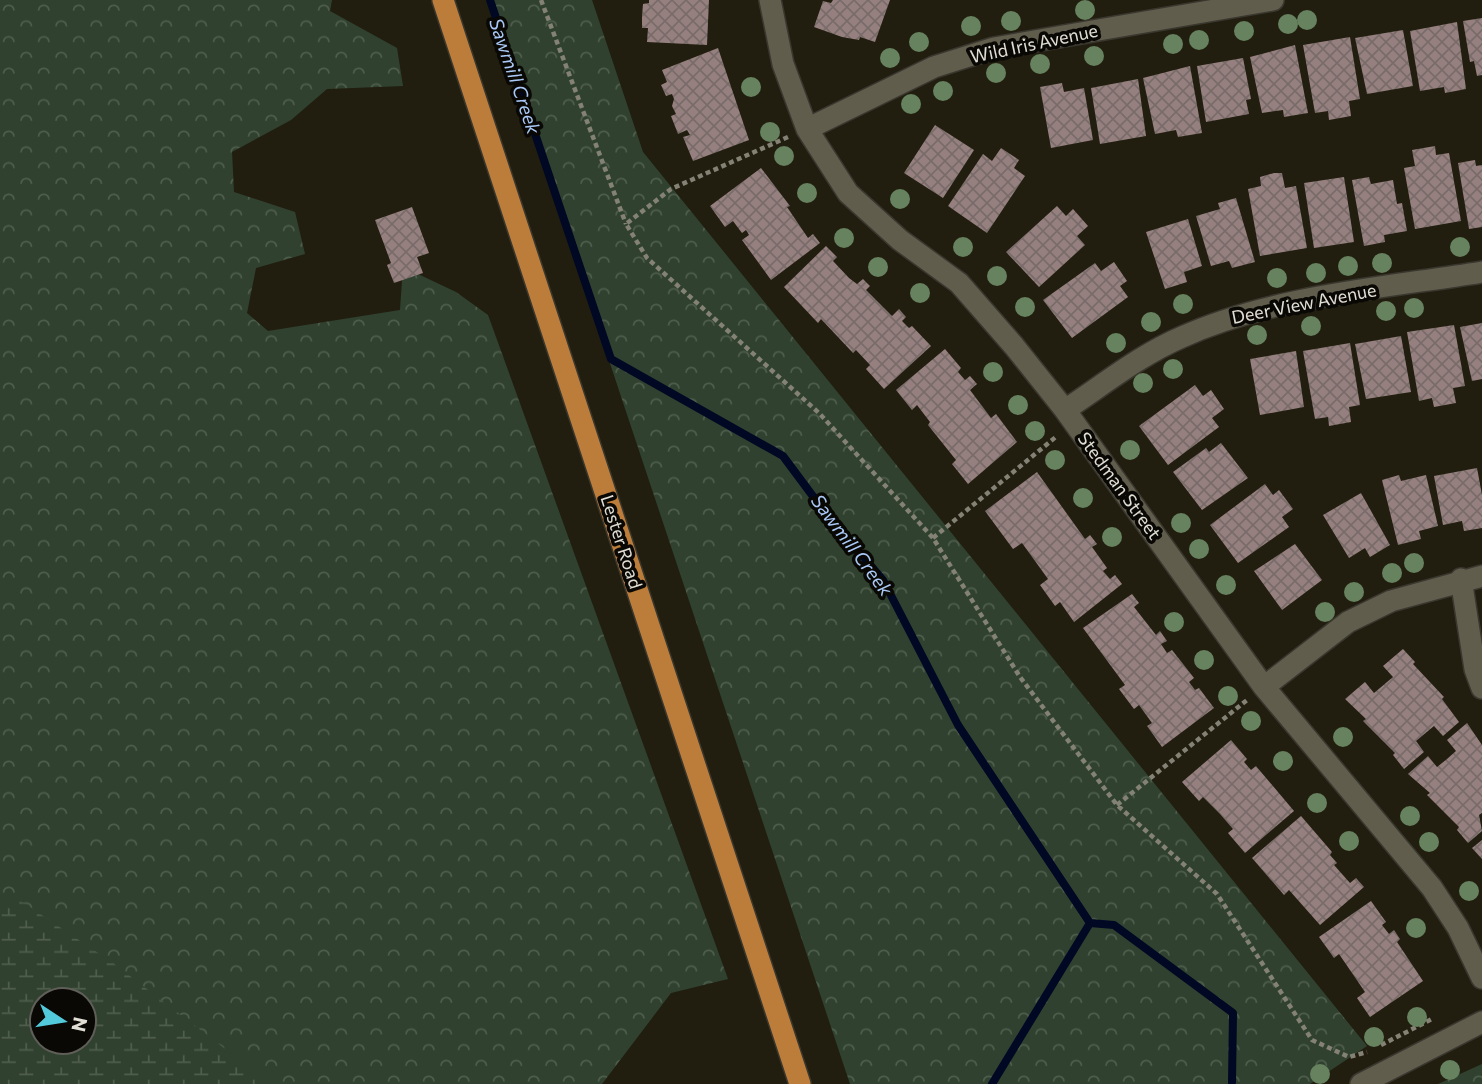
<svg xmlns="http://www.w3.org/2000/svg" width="1482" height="1084" viewBox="0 0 1482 1084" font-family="Commissioner,sans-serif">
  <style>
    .forest { fill: url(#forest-crowns); fill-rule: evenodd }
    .wetland { fill: url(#wetland-marsh); fill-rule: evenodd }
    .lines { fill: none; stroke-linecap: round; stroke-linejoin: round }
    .stream { stroke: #000823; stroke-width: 8 }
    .building { fill: url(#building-cross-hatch) }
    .minor-casing { stroke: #3a372f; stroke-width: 24 }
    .major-casing { stroke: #3a372f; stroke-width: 24 }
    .path { stroke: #848175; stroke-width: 4.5; stroke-dasharray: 5 3.5; stroke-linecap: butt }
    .minor { stroke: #615d4d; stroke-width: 21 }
    .major { stroke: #bc7d3b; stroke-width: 21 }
    .tree { fill: #67825e }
    .labels { text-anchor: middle; stroke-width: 7; stroke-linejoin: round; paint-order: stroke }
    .street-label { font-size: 18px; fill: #e1ded5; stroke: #090804 }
    .water-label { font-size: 19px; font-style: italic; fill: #a9c8f6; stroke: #090804 }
  </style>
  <defs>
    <pattern id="forest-crowns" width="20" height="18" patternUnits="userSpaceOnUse" patternTransform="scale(1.75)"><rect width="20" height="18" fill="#30422f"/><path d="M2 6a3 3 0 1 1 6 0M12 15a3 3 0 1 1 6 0" fill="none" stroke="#4e5d4c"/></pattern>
    <pattern id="wetland-marsh" width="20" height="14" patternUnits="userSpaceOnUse" patternTransform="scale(1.75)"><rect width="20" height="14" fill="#30422f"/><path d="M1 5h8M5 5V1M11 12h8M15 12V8" fill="none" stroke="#4e5d4c"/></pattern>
    <pattern id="building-cross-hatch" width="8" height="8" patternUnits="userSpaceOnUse" patternTransform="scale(1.75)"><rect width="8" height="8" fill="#95807f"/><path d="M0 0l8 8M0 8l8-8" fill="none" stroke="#796b69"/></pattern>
  </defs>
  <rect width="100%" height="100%" fill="#211e0f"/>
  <path class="forest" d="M0 0H332L330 11 397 48 403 86 327 89 291 120 232 152 234 192 295 212 305 254 256 268 247 313 268 331 400 310 403 267 456 292 488 315 728 979 671 993 602 1084H0ZM42 1000H84V1042H42Z
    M489 0H592L643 152 1367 1046 1310 1084H850Z
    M1482 1064V1084H1438Z"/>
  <path class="wetland" d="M0 896 21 901 113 963 271 1084H0ZM42 1000H84V1042H42Z"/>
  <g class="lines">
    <path class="stream" d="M490 0 611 359 783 456 821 507 883 580 958 725 1090 923 1114 925 1233 1013 1232 1082
      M992 1084 1090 923"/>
  </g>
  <path class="building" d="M649 0H709L707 45 647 42 648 28H642V16L643 4 649 3Z
    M833 0H890L875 42 860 37 859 40 842 37 814 27 823 1 831 3Z
    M1482 18V75L1477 76 1474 61 1470 62 1463 21Z
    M1457 22 1466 89 1445 93 1444 87 1420 91 1410 31Z
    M1403 30 1413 86 1367 94 1355 38Z
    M1350 37 1360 99 1349 101 1351 116 1329 120 1328 111 1315 113 1303 45Z
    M1295 45 1308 113 1284 117 1283 110 1262 113 1250 57Z
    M718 48 749 140 693 161 683 137 690 135 687 130 678 134 671 116 676 114 672 106 674 99 672 94 666 96 661 85 667 82 662 70Z
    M1243 58 1251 99 1246 100 1249 114 1206 122 1197 66Z
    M1190 66 1202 133 1178 137 1176 130 1155 134 1143 78Z
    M1138 79 1146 136 1100 144 1091 88Z
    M1062 83 1064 92 1084 88 1093 140 1051 148 1040 87Z
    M935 125 974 150 943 198 904 173Z
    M1435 146 1436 155 1449 153 1461 221 1415 229 1404 168 1415 166 1412 150Z
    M1001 148 1019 160 1014 168 1025 176 987 233 948 206 983 154 992 161Z
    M1475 160 1476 166 1482 165V227L1469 229 1458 163Z
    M761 168 790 206 787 207 808 238 813 234 820 243 771 280 742 240 749 235 746 230 742 233 733 221 725 227 710 206Z
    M1274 173H1282L1285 188 1296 186 1307 248 1260 256 1248 189 1261 186 1260 177Z
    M1344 177 1354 242 1314 248 1304 183Z
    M1369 177 1371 184 1393 180 1397 204 1402 203 1407 231 1384 235 1385 242 1364 246 1352 180Z
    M1236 198 1255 262 1232 268 1229 261 1211 266 1196 216 1220 209 1218 203Z
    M1057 206 1066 216 1073 209 1088 226 1077 236 1085 245 1039 287 1006 252Z
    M412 207 429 253 417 257 423 273 394 283 387 265 391 263 375 220Z
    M1188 219 1202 266 1184 272 1187 282 1165 289 1146 232Z
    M826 246 837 257 833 261 849 278 857 284 863 279 870 286 866 290 892 316 899 309 906 317 902 321 909 328 912 326 931 346 884 389 866 369 870 365 856 350 853 353 821 319 818 323 784 287Z
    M1114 262 1127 281 1120 286 1128 297 1072 338 1043 300 1095 263 1101 271Z
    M1482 323V379L1472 381 1460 327Z
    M1454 325 1465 386 1453 388 1456 403 1434 407 1432 398 1419 401 1407 332Z
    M1401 336 1411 392 1366 399 1355 344Z
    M1350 343 1360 405 1349 407 1351 422 1329 426 1328 417 1315 419 1303 351Z
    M945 349 961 368 958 372 965 380 970 376 977 384 970 390 991 418 996 414 1017 442 968 484 952 464 956 460 928 425 930 422 917 405 912 410 896 390Z
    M1296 351 1304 407 1260 415 1250 359Z
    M1195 385 1203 396 1211 390 1224 409 1212 418 1219 427 1168 465 1139 426Z
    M1221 443 1248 478 1202 510 1173 472 1206 448 1209 452Z
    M1477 468 1482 495V528L1464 531 1462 521 1443 525 1434 476Z
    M1037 472 1085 539 1090 535 1097 544 1092 547 1107 568 1103 571 1110 579 1115 575 1122 584 1074 622 1060 602 1055 606 1040 585 1048 579 1022 543 1013 549 985 511Z
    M1399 475 1401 481 1426 475 1438 526 1419 531 1421 539 1398 545 1382 480Z
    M1265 484 1273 495 1279 490 1293 509 1282 517 1289 527 1238 563 1210 525Z
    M1361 493 1390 545 1370 557 1365 548 1349 558 1323 515Z
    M1295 544 1322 580 1282 610 1254 571Z
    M1132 594 1139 603 1134 607 1156 635 1160 631 1167 641 1161 644 1167 653 1172 650 1187 669 1194 678 1189 682 1195 690 1199 688 1214 708 1162 747 1147 726 1152 723 1139 705 1134 709 1119 689 1125 685 1083 628Z
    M1403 649 1415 662 1413 664 1444 697 1442 699 1459 722 1443 736 1434 726 1416 741 1424 752 1404 769 1393 755 1395 753 1363 721 1366 719 1345 699 1365 682 1374 693 1393 677 1383 666Z
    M1467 723 1482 745V813L1479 815 1482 831 1468 843 1457 830 1459 827 1427 795 1430 793 1408 774 1428 756 1437 767 1447 759 1456 751 1447 740Z
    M1231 740 1247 759 1244 762 1251 770 1256 766 1294 811 1245 853 1228 833 1233 829 1220 814 1203 797 1199 801 1182 782Z
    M1301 816 1332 852 1330 855 1337 863 1334 865 1350 883 1356 878 1364 887 1320 925 1289 890 1284 895 1252 858Z
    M1482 840V859L1472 848Z
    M1371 901 1386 922 1382 925 1389 934 1394 930 1400 939 1397 942 1423 981 1370 1017 1357 998 1365 992 1339 954 1334 958 1319 937Z"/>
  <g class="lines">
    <defs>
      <path id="minor" d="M770 0 783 64 807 129 848 193 900 240 959 283 1014 346 1065 410 1264 687 1432 888 1458 928 1482 978
        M807 129 934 67 994 48 1273 0
        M1065 410C1103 385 1140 355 1182 337 1273 296 1383 288 1482 272
        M1461 579 1475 669 1482 688
        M1264 687 1348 622 1391 601 1482 576
        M1361 1084 1482 1022"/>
      <path id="major" d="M443 0 800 1084"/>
    </defs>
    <use href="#minor" class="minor-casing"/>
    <use href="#major" class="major-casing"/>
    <path class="path" d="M541 0 626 224
      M788 137 671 189 626 224 647 258 819 413 933 538 1020 677 1117 805 1217 894 1312 1040 1349 1057 1367 1052
      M933 538 1057 436
      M1117 805 1247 700
      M1381 1045 1432 1019"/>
    <use href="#minor" class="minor"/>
    <use href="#major" class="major"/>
  </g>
  <g class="tree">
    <circle cx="1085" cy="10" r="10"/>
    <circle cx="1307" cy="20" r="10"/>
    <circle cx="1011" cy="21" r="10"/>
    <circle cx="1288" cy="24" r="10"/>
    <circle cx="971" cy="26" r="10"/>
    <circle cx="1244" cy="31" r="10"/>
    <circle cx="1199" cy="40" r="10"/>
    <circle cx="919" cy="42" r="10"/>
    <circle cx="1173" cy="44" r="10"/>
    <circle cx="1094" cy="56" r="10"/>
    <circle cx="890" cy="58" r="10"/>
    <circle cx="1040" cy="64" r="10"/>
    <circle cx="996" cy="73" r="10"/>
    <circle cx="751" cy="87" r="10"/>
    <circle cx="943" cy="91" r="10"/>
    <circle cx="911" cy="104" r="10"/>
    <circle cx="770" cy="132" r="10"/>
    <circle cx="784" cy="156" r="10"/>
    <circle cx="807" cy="193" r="10"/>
    <circle cx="900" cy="199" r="10"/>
    <circle cx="844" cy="238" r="10"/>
    <circle cx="963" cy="247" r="10"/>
    <circle cx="1460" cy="247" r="10"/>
    <circle cx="1382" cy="263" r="10"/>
    <circle cx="1348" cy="266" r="10"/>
    <circle cx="878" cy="267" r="10"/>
    <circle cx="1316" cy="273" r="10"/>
    <circle cx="997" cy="276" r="10"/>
    <circle cx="1277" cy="278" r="10"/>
    <circle cx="920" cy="293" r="10"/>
    <circle cx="1183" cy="304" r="10"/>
    <circle cx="1025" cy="307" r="10"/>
    <circle cx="1414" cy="308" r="10"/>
    <circle cx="1386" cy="311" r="10"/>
    <circle cx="1151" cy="322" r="10"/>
    <circle cx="1311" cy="326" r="10"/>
    <circle cx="1257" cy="335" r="10"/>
    <circle cx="1116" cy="343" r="10"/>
    <circle cx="1173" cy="369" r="10"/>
    <circle cx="993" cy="372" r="10"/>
    <circle cx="1143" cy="383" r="10"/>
    <circle cx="1018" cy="405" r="10"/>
    <circle cx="1035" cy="431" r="10"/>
    <circle cx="1130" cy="450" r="10"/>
    <circle cx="1055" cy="460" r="10"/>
    <circle cx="1083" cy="498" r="10"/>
    <circle cx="1181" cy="523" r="10"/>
    <circle cx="1112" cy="537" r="10"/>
    <circle cx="1199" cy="549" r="10"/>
    <circle cx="1414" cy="563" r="10"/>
    <circle cx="1392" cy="573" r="10"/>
    <circle cx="1226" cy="585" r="10"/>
    <circle cx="1354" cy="592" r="10"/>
    <circle cx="1325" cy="612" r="10"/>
    <circle cx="1174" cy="622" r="10"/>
    <circle cx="1204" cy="660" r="10"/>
    <circle cx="1228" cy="696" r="10"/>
    <circle cx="1251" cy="721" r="10"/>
    <circle cx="1343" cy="737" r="10"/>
    <circle cx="1283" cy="761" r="10"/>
    <circle cx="1317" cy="803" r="10"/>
    <circle cx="1410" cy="816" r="10"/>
    <circle cx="1349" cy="841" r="10"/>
    <circle cx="1429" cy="842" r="10"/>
    <circle cx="1469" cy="891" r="10"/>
    <circle cx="1416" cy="928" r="10"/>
    <circle cx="1417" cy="1017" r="10"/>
    <circle cx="1374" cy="1037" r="10"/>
    <circle cx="1450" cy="1070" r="10"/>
    <circle cx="1320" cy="1074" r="10"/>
  </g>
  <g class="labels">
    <g class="street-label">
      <text transform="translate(1034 44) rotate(-12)" y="6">Wild Iris Avenue</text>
      <text transform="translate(1304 304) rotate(-11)" y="6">Deer View Avenue</text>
      <text transform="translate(1119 486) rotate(54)" y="6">Stedman Street</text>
      <text transform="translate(621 542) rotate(72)" y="6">Lester Road</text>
    </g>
    <g class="water-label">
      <text transform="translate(515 76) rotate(71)" y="7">Sawmill Creek</text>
      <text transform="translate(852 545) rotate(53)" y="7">Sawmill Creek</text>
    </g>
  </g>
  <g transform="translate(63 1021) rotate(102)"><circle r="33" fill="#090804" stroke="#5f5e58" stroke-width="2"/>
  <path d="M0-5L12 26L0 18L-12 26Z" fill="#53cadc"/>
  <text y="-10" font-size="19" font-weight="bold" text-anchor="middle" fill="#e1ded5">N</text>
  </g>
</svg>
